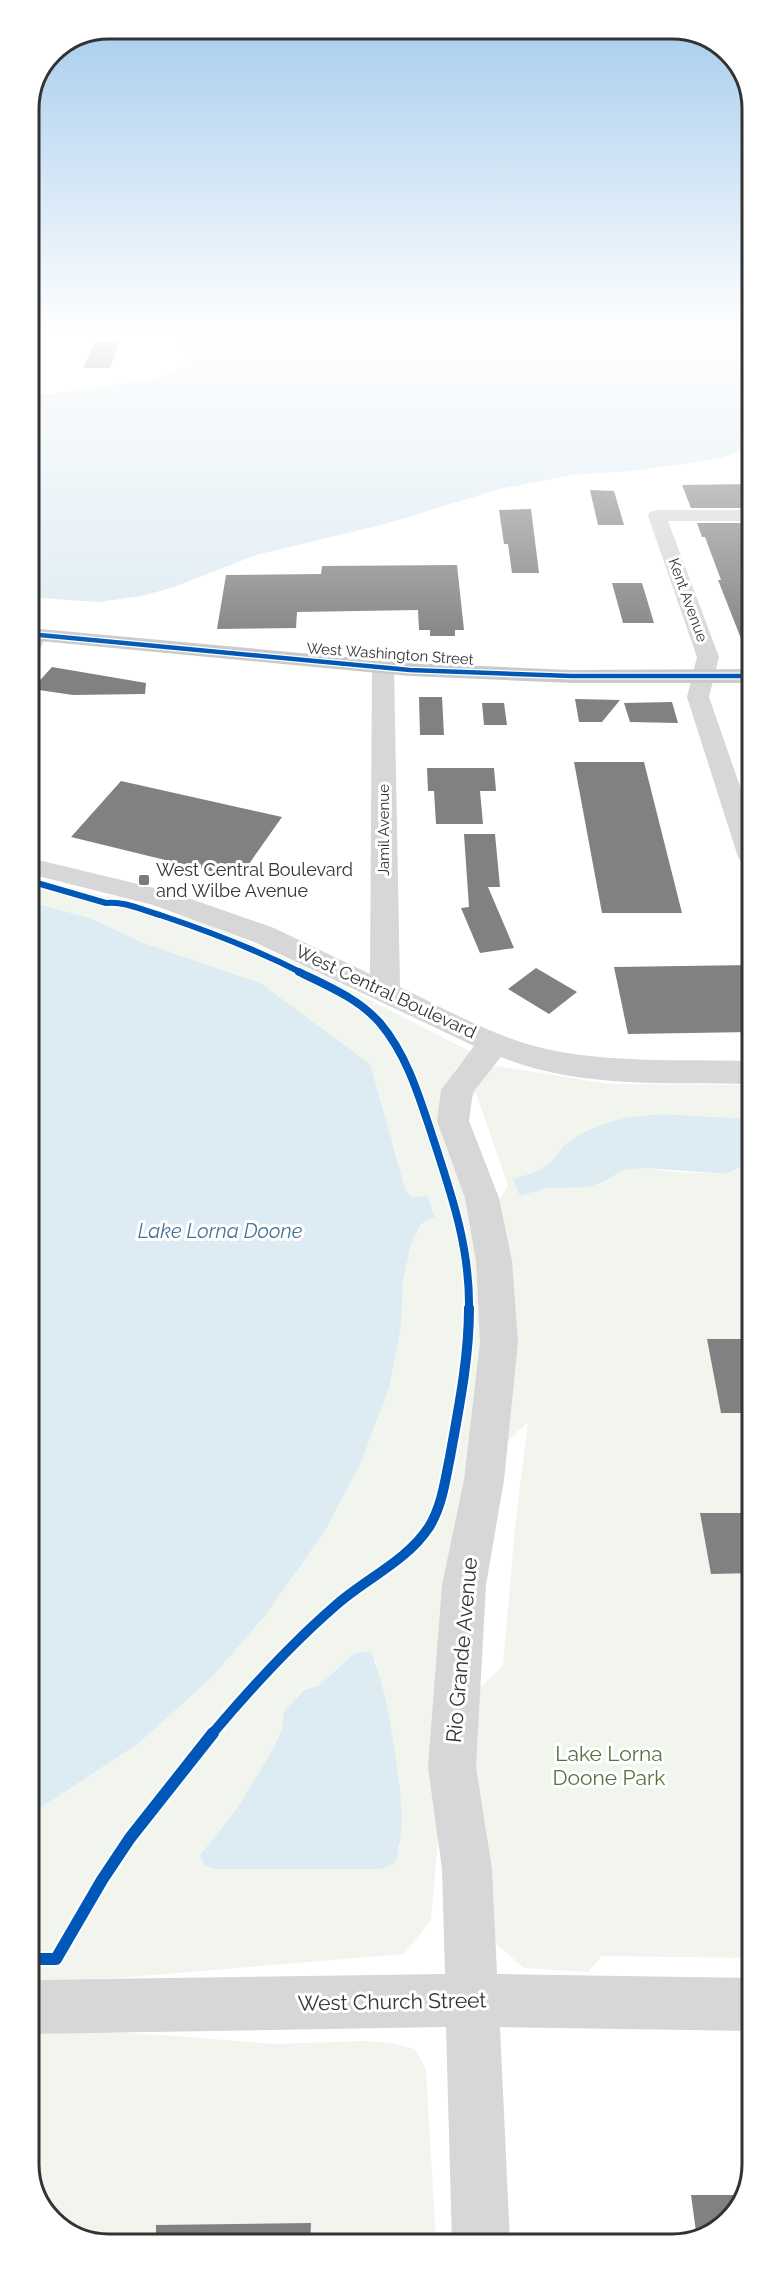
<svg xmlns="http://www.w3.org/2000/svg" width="781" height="2273" viewBox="0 0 781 2273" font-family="Raleway,sans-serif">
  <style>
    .green { fill: #f1f5ed; fill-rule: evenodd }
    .water { fill: #ddebf3 }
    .building { fill: #818181 }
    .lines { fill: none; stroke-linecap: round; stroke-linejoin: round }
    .minor { fill: #d7d7d7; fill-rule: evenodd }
    .major { fill: #cacaca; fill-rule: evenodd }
    .cycleway-far4-casing { stroke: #fff; stroke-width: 7 }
    .cycleway-far3-casing { stroke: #fff; stroke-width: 9 }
    .cycleway-far2-casing { stroke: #fff; stroke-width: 11 }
    .cycleway-far1-casing { stroke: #fff; stroke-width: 14 }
    .cycleway-casing { stroke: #fff; stroke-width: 16 }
    .cycleway-far4 { stroke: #0057b8; stroke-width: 4.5 }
    .cycleway-far3 { stroke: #0057b8; stroke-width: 6 }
    .cycleway-far2 { stroke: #0057b8; stroke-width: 8 }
    .cycleway-far1 { stroke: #0057b8; stroke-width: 10 }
    .cycleway { stroke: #0057b8; stroke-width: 12 }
    .poi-dot { fill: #7a7a7a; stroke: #fff; stroke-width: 2 }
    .labels { text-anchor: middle; stroke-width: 6; stroke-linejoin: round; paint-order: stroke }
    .far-street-label { font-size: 15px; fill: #333; stroke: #fff }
    .poi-label { font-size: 18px; fill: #333; stroke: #fff; text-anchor: start }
    .street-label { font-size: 18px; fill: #333; stroke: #fff }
    .water-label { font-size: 20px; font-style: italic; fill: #3f7597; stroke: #fff }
    .near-street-label { font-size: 21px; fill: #333; stroke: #fff }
    .near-park-label { font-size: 21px; fill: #56703f; stroke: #fff }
    .rim { fill: none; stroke: #333; stroke-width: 3 }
  </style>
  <rect width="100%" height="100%" fill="#fff"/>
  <path class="green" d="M30 877 200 921 308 968 471 1052 456 1068 444 1093 480 1253 483 1326 431 1920 404 1954 117 1978 31 1980V1814L139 1743 211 1678 264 1617 325 1531 390 1385 401 1326 403 1280 411 1244 421 1224 435 1217 427 1196 413 1197 406 1191 393 1143 143 943 90 918 30 902ZM355 1653 376 1661 388 1716 401 1804 400 1847 380 1869H214L204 1865 200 1855 236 1810 272 1751 282 1729 284 1711 303 1690 318 1686Z
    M497 1066 609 1084 751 1085V1119L661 1114 637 1116 563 1146 554 1159 544 1168 514 1179 520 1196 547 1188 603 1182 622 1170 646 1168 675 1172 726 1174 751 1162 752 1958 602 1956 588 1972 524 1968 496 1944 484 1882 469 1697 503 1666 515 1527 528 1422 502 1446 493 1210 508 1186 476 1093 463 1107 480 1071Z
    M58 2030 162 2035 274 2044 364 2041 392 2043 415 2049 426 2069 436 2243 104 2244 56 2225 31 2184V2031Z"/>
  <path class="water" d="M176 334H750V444L745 449 722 458 641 470 572 475 500 489 385 524 256 555 174 587 142 596 98 602 41 598 29 601V396C61 393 91 389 123 383 147 379 170 381 188 361Z
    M30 902 90 918 143 943 260 983 370 1064 406 1191 413 1197 427 1196 435 1217 421 1224 411 1244 403 1280 401 1326 390 1385 361 1462 325 1531 264 1617 211 1678 139 1743 31 1814Z
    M661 1114 751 1119V1162L726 1174 646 1168 623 1170 603 1182 588 1187 547 1188 520 1196 513 1179C527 1174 544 1171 554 1159 559 1154 560 1148 566 1144 594 1123 626 1116 661 1114Z
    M370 1652C385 1675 399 1771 401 1803 403 1822 401 1844 395 1863L381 1869H214L204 1865 200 1855 236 1810 272 1751 282 1729 284 1711 304 1690 318 1686 355 1653Z"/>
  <path class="building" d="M95 342H119L110 368H83Z
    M750 484V508H691L682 485Z
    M590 490 614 491 624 525H598Z
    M531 509 539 573H512L508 544H504L499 510Z
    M697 523H750L751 659H749L718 580H721L705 537H702Z
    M457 565 464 630H455V636H430V630H419L418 610 297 612 296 628 217 629 226 575 321 574 322 566Z
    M612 583H642L654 623H623Z
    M52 667 146 683 145 694 73 695 32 689Z
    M419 697H442L444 735H420Z
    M575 699 620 700 602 722H579Z
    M672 702 678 723 630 722 624 703Z
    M482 703H504L507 725H484Z
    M574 762H644L682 913H602Z
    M427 768H494L496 791H480L483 824H436L434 791H428Z
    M121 781 282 817 239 878 71 837Z
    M464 834H495L500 887H488L514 948 480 953 461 908 469 907Z
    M751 965V1032L628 1034 614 967Z
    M536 968 577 992 549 1014 508 989Z
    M707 1339H743L751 1375 752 1413H721Z
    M700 1513H752V1573L711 1574Z
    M691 2195H742L736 2213 697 2239Z
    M311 2223 310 2243 156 2244V2225Z"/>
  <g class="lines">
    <path class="minor" d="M657 510H750V521H668L719 657 709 697 751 818V865L742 863 738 857 687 697 697 657 648 516 650 512Z
      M35 629 43 630 46 635 37 657 29 658V630Z
      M383 661 391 663 394 668 400 987C443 1008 491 1035 538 1047 607 1064 680 1059 751 1061V1084C668 1082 580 1089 501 1057L473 1092 469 1121 499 1198 512 1261 518 1342 504 1480 486 1585 476 1767 492 1869 497 1974 752 1978V2031L500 2027 510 2243H452L446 2027 31 2034V1980L445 1974 442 1869 428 1767 442 1585 464 1480 480 1342 476 1261 465 1198 437 1121 441 1090 474 1046 254 942 153 905 30 874V858L171 892 274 928 370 974 372 668 375 663Z"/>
    <path class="major" d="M29 628 410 663 571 670 751 669V683H571L410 676 29 640Z"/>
    <defs>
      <path id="cycleway-far4" d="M29 634 410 670 571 676H751"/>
      <path id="cycleway-far3" d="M30 881 106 903C125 901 142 910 160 915 208 931 257 950 302 973"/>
      <path id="cycleway-far2" d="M299 972C328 986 359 999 380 1023 407 1055 419 1096 432 1135 451 1193 470 1247 469 1309"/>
      <path id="cycleway-far1" d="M212 1734C250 1689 290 1645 335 1606 365 1579 407 1561 429 1527 442 1506 445 1481 450 1457 459 1407 469 1358 469 1308"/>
      <path id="cycleway" d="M31 1959H56L102 1880 130 1838 213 1733"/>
    </defs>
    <use href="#cycleway-far4" class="cycleway-far4-casing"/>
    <use href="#cycleway-far3" class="cycleway-far3-casing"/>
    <use href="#cycleway-far2" class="cycleway-far2-casing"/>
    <use href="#cycleway-far1" class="cycleway-far1-casing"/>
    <use href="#cycleway" class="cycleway-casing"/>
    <use href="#cycleway-far4" class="cycleway-far4"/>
    <use href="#cycleway-far3" class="cycleway-far3"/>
    <use href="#cycleway-far2" class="cycleway-far2"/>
    <use href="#cycleway-far1" class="cycleway-far1"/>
    <use href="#cycleway" class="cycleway"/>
  </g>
  <linearGradient id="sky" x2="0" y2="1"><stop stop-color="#a3caec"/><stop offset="0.51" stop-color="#fff"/><stop offset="1" stop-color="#fff" stop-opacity="0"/></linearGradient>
  <rect width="781" height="652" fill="url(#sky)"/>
  <rect class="poi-dot" x="138" y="874" width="12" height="12" rx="3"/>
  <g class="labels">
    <g class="far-street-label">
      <text transform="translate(688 600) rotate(70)" y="5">Kent Avenue</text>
      <text transform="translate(390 654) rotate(4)" y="5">West Washington Street</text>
      <text transform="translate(384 830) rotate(-90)" y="5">Jamil Avenue</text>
    </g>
    <g class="poi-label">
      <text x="156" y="876">West Central Boulevard<tspan x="156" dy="21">and Wilbe Avenue</tspan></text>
    </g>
    <g class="street-label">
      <text transform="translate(386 992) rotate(25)" y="6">West Central Boulevard</text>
    </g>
    <g class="water-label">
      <text x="220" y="1238">Lake Lorna Doone</text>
    </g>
    <g class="near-street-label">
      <text transform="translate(462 1650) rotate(-85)" y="7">Rio Grande Avenue</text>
      <text transform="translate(392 2002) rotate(-1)" y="7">West Church Street</text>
    </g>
    <g class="near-park-label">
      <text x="609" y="1761">Lake Lorna<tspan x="609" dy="24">Doone Park</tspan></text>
    </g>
  </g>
  <path d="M0 0H781V2273H0ZM109 39H672A70 70 0 0 1 742 109V2164A70 70 0 0 1 672 2234H109A70 70 0 0 1 39 2164V109A70 70 0 0 1 109 39Z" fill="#fff" fill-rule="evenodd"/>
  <path class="rim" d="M109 39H672A70 70 0 0 1 742 109V2164A70 70 0 0 1 672 2234H109A70 70 0 0 1 39 2164V109A70 70 0 0 1 109 39Z"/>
</svg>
